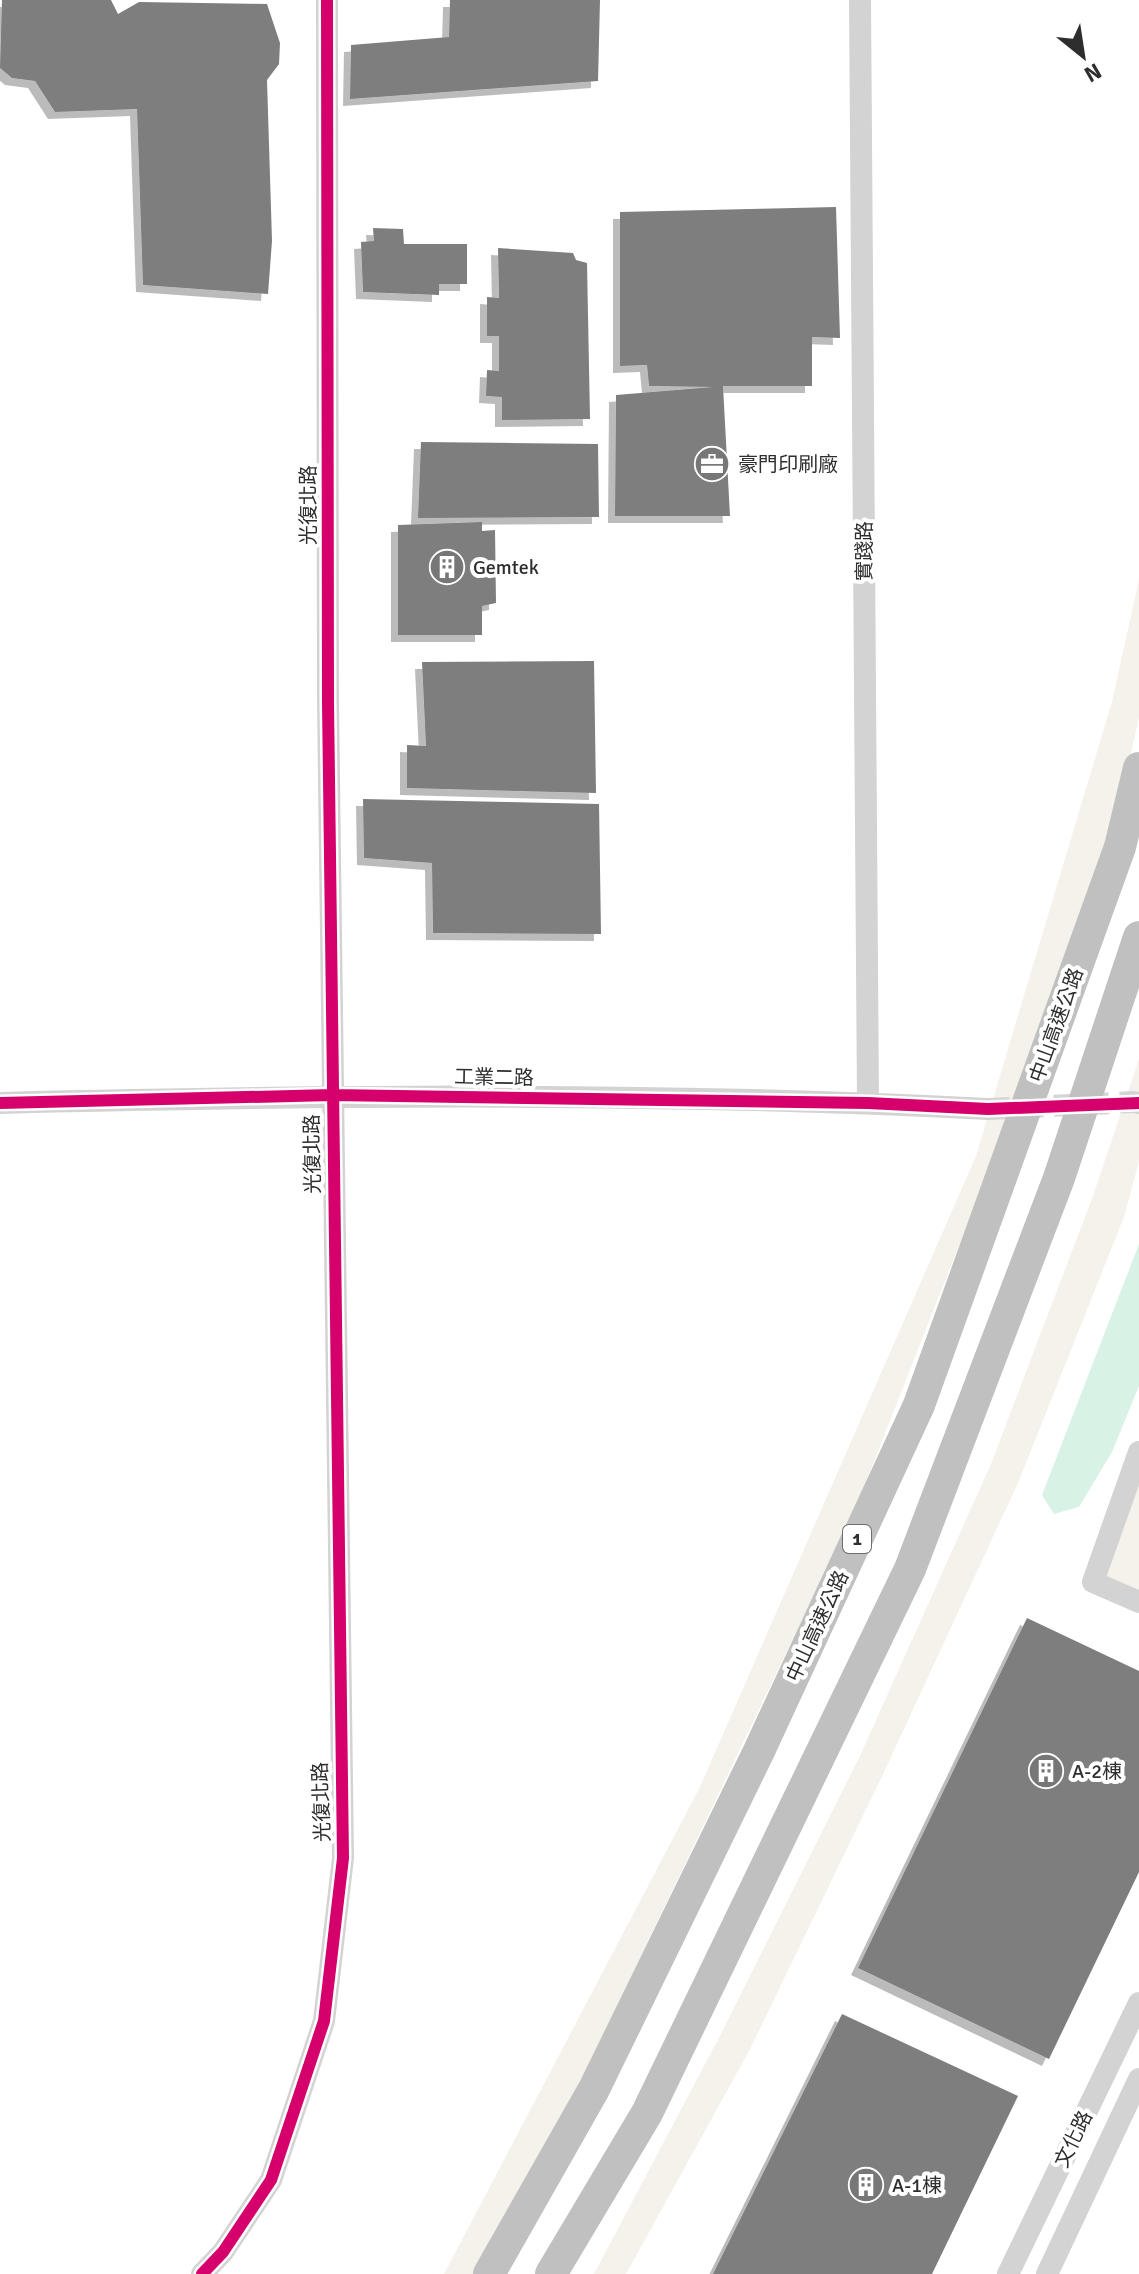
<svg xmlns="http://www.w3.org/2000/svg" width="1139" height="2274" viewBox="0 0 1139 2274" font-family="Signika,'Noto Sans TC',sans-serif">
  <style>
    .green { fill: #f5f1eb }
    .water { fill: #d8f2e5 }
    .building { fill: #7e7e7e; filter: url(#shadow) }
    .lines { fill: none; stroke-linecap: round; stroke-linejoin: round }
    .minor-tunnel { stroke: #d5d5d5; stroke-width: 22; stroke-dasharray: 22 11; stroke-linecap: butt }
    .minor { stroke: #d3d3d3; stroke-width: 22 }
    .highway { stroke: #c0c0c0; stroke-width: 32 }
    .cycleway-casing { stroke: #fff; stroke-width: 17 }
    .cycleway { stroke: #d6006c; stroke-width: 12 }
    .labels { text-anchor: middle; stroke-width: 8; stroke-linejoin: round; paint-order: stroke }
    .shield { fill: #fff; stroke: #6d6d6d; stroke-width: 2 }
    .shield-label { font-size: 18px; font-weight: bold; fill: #2e2e2e }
    .poi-label { font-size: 20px; fill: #2e2e2e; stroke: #fff; text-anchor: start }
    .street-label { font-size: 20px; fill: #2e2e2e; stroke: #fff }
  </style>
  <defs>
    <filter id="shadow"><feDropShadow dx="-7" dy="7" stdDeviation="0" flood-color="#0004"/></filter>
  </defs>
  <rect width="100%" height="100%" fill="#fff"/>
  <path class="green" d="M1139 579V718L1110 846 1004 1131 856 1507 578 2087 474 2274H444L699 1789 976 1156 1112 702Z
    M1139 1059V1161L1124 1217 1018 1483 884 1772 749 2051 626 2274H594L722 2032 860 1756 991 1464 1093 1196Z
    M1139 1482V1591L1106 1579Z"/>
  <path class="water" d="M1139 1244V1386L1112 1452 1079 1507 1054 1514 1042 1495Z"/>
  <path class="building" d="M2 0H111L118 14 139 2 267 4 280 43 279 64 267 80 272 241 268 294 143 285 137 109 55 112 35 81 12 78 0 68Z
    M450 0H600L598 81 350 99 351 45 449 37Z
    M836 207 840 338 812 337V386H723L730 516H615L616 395 713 387 649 386 647 365 620 366V212Z
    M373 228 403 229 404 244H467V284H439V295L363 292 361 242 374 241Z
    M498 248 573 253 576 260 587 263 590 419 502 420V397L486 396 487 370 499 371V336H487V297L499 298Z
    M421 442 598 444 599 517 418 518Z
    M482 522V531L495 530 496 603 482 606V635H398V525Z
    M594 661 596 793 407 788V745L426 746 422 662Z
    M363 799 599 804 601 934 433 933 432 863 364 858Z
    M1027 1618 1139 1671V1872L1049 2059 858 1968Z
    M842 2014 1018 2096 932 2274H713Z"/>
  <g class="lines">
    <path class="minor-tunnel" d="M988 1109 1133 1102"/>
    <path class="minor" d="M860 0 868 1103
      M1133 1102 1139 1103
      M0 1103C329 1095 659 1092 988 1109
      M1139 1452 1093 1582 1139 1602
      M202 2274 223 2252 271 2180 324 2021 343 1858 328 702 327 0
      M1008 2274 1139 2003
      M1047 2274 1139 2079"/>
    <path class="highway" d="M489 2274 594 2089 759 1751 919 1405 1120 847 1139 768
      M551 2274 647 2113 910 1569 1059 1178 1139 937"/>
    <defs>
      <path id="cycleway" d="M0 1103 332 1095 868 1103 988 1109 1139 1103
        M202 2274 223 2252 271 2180 324 2021 343 1858 328 702 327 0"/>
    </defs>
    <use href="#cycleway" class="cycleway-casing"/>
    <use href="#cycleway" class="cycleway"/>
  </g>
  <defs>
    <symbol id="office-disc" viewBox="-11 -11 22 22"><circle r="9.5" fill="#777" stroke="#fff"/><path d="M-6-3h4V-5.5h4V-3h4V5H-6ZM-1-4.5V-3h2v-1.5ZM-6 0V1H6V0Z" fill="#fff"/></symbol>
    <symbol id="building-disc" viewBox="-11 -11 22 22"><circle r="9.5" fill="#777" stroke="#fff"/><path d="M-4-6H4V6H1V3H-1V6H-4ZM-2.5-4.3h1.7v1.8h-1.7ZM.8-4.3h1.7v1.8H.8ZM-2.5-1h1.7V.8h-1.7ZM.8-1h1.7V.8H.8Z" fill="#fff"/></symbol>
  </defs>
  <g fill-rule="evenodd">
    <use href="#office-disc" x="692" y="444" width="40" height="40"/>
    <use href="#building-disc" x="427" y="547" width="40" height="40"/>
    <use href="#building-disc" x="1026" y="1751" width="40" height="40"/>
    <use href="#building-disc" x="846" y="2165" width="40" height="40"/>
  </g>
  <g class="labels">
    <rect class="shield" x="843" y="1525" width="28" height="28" rx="6"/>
    <g class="shield-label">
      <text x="857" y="1545">1</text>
    </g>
    <g class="poi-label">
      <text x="738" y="471">豪門印刷廠</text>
      <text x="473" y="574">Gemtek</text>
      <text x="1072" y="1778">A-2棟</text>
      <text x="892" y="2192">A-1棟</text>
    </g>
    <g class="street-label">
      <text transform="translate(308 505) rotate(-90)" y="7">光復北路</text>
      <text transform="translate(864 551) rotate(-90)" y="7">實踐路</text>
      <text transform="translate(1056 1025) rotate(-70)" y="7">中山高速公路</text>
      <text transform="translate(494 1077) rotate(1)" y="7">工業二路</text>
      <text transform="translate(312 1154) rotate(-91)" y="7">光復北路</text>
      <text transform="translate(817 1626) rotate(-65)" y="7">中山高速公路</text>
      <text transform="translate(321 1802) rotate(-92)" y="7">光復北路</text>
      <text transform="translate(1073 2139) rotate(-64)" y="7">文化路</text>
    </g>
  </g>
  <g transform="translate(1083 56) rotate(150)" stroke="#ffffff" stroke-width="6" paint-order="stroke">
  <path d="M0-6L14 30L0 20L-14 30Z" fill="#2e2e2e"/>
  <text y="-12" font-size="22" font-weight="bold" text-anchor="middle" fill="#2e2e2e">N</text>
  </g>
</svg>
